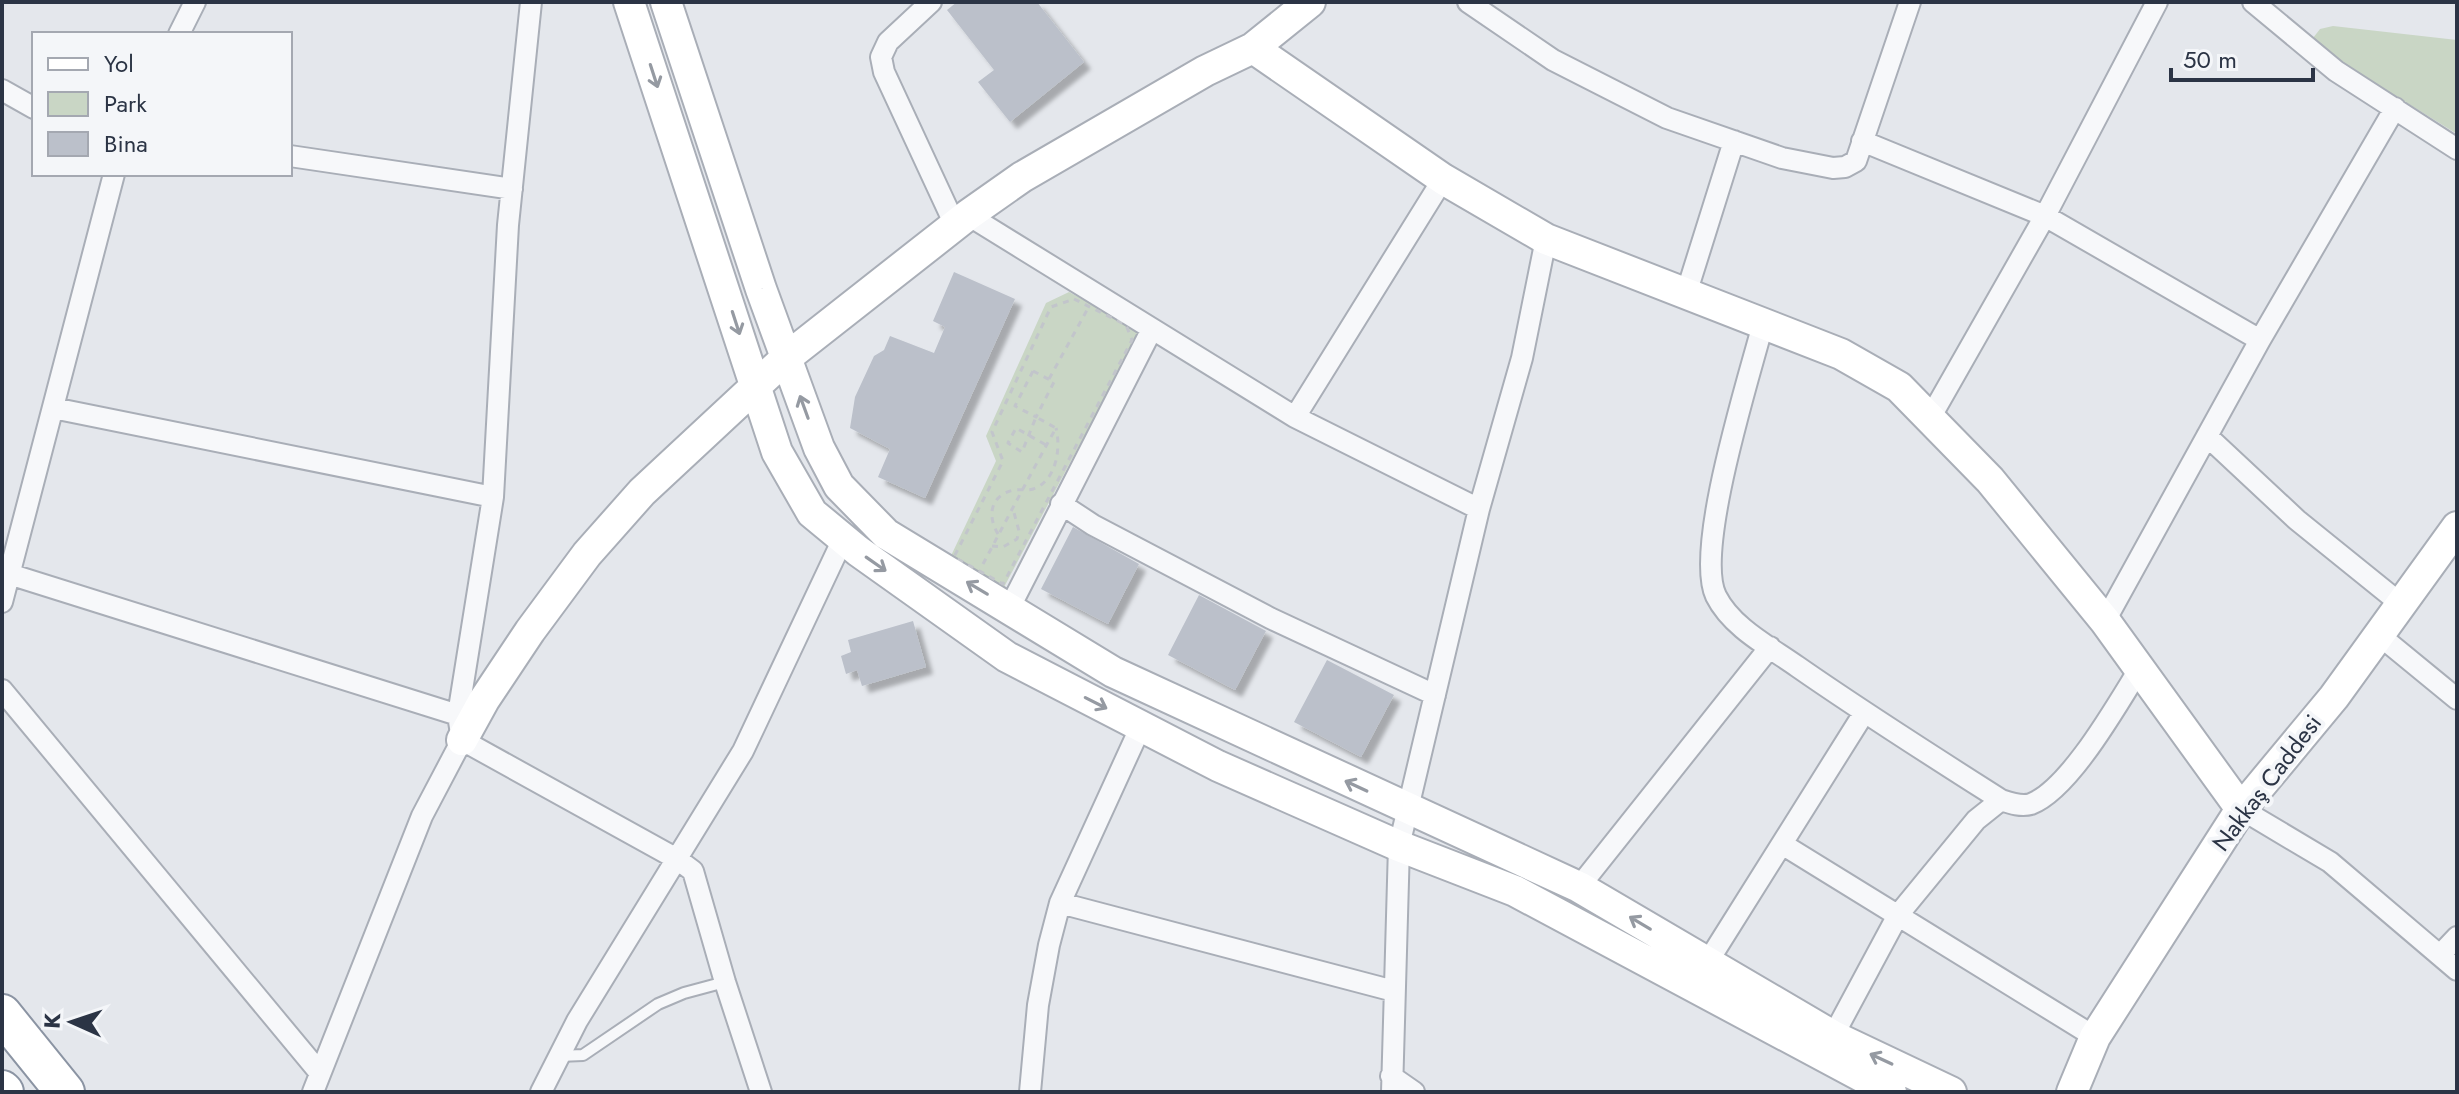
<svg xmlns="http://www.w3.org/2000/svg" width="2459" height="1094" viewBox="0 0 2459 1094" font-family="Jost,sans-serif">
  <style>
    .green { fill: #c9d6c5 }
    .building { fill: #bbc0ca; filter: url(#shadow) }
    .lines { fill: none; stroke-linecap: round; stroke-linejoin: round }
    .lane-casing { stroke: #a9aeb7; stroke-width: 14 }
    .street-casing { stroke: #a9aeb7; stroke-width: 24 }
    .secondary-casing { stroke: #a9aeb7; stroke-width: 34 }
    .highway-casing { stroke: #8b94a3; stroke-width: 42 }
    .path { stroke: #c2c5cb; stroke-width: 3; stroke-dasharray: 6 6; stroke-linecap: butt }
    .lane { stroke: #f7f8fa; stroke-width: 10 }
    .street { stroke: #f7f8fa; stroke-width: 20 }
    .secondary { stroke: #fff; stroke-width: 30 }
    .highway { stroke: #fff; stroke-width: 38 }
    .oneway { stroke: #959aa2 }
    .labels { text-anchor: middle; stroke-width: 8; stroke-linejoin: round; paint-order: stroke }
    .street-label { font-size: 24px; fill: #2b3445; stroke: #f4f6f9 }
  </style>
  <defs>
    <filter id="shadow"><feDropShadow dx="7" dy="7" stdDeviation="2" flood-color="#0004"/></filter>
  </defs>
  <rect width="100%" height="100%" fill="#e4e7ec"/>
  <path class="green" d="M2333 26 2457 40V134L2317 47 2313 38 2320 29Z
    M1069 292 1140 331 1003 589 949 560 996 461 986 436 1046 303Z"/>
  <path class="building" d="M957 2H1037L1084 62 1010 122 978 82 994 70 947 10Z
    M954 272 1015 299 925 498 878 477 890 449 850 428 855 397 874 356 884 350 890 336 934 353 945 327 933 321Z
    M1073 527 1139 564 1108 624 1041 589Z
    M1199 595 1266 631 1235 690 1168 655Z
    M913 621 926 667 862 686 857 670 846 674 841 656 851 652 848 640Z
    M1327 660 1394 695 1361 757 1294 722Z"/>
  <g class="lines">
    <defs>
      <path id="lane" d="M559 1056 583 1055 658 1004 684 993 725 982"/>
      <path id="street" d="M931 2 888 42 881 57 884 72 955 225
        M1468 2 1553 60 1667 118 1782 158 1833 168 1845 167 1856 161 1910 2
        M2253 2 2336 71 2457 149
        M179 34 195 2
        M2 90 34 108
        M1862 141 2045 216 2260 340
        M290 156 512 189
        M968 215 1295 417 1479 509
        M1686 294 1734 141
        M1763 324C1749 378 1694 550 1716 596 1732 628 1770 647 1798 667 1864 713 1932 756 2001 800 2010 803 2021 807 2031 804 2070 789 2118 703 2140 668
        M53 408 493 497
        M1295 417 1443 179
        M1930 418 2045 216 2157 2
        M2207 436 2297 520 2401 604
        M1061 504 1093 525 1270 618 1435 695
        M9 574 458 715
        M2 602 114 174
        M1010 607 1152 329
        M2105 621 2260 340 2395 108
        M2379 635 2457 699
        M2 690 320 1073
        M462 740 677 859 693 871 725 982 761 1092
        M2241 809 2330 862 2457 970
        M1782 844 2095 1037
        M1579 887 1770 647
        M1060 903 1394 991
        M2440 955 2457 937
        M1707 963 1864 713
        M1833 1036 1898 915 1976 820 2001 800
        M1391 1076 1414 1092
        M313 1092 422 816 462 740 458 715 493 497 508 225 531 2
        M541 1092 577 1021 743 751 843 539
        M1030 1092 1038 1005 1049 945 1060 903 1141 726
        M1392 1092 1399 846 1479 509 1522 358 1546 239"/>
      <path id="secondary" d="M629 2 777 452 812 513 858 551 1007 657 1218 766 1399 846 1515 891 1891 1092
        M666 2 761 289 819 448 839 486 886 534 1113 672 1579 887 1833 1036 1951 1092
        M1253 48 1443 179 1546 239 1841 354 1899 387 1990 480 2105 621 2241 809
        M462 740 484 700 530 631 587 554 642 492 786 358 968 215 1022 177 1205 71 1253 48 1310 2
        M2072 1092 2095 1037 2241 809 2334 697 2457 527"/>
      <path id="highway" d="M2 1014 65 1092
        M2 1090 4 1092"/>
    </defs>
    <use href="#lane" class="lane-casing"/>
    <use href="#street" class="street-casing"/>
    <use href="#secondary" class="secondary-casing"/>
    <use href="#highway" class="highway-casing"/>
    <path class="path" d="M1074 299 1126 325 1132 340 1003 584 954 557 1003 461 992 432 1051 307Z
      M1033 371 1054 382 1036 417 1015 406Z
      M1049 379 1087 310
      M998 534C987 516 990 495 1014 490 1020 489 1027 491 1033 489 1057 481 1061 447 1056 428
      M992 546 1003 547 1017 539 1019 531 1013 509
      M983 564C1007 519 1031 473 1056 428L1036 417 1022 452 1008 443 1016 428 1046 445"/>
    <use href="#lane" class="lane"/>
    <use href="#street" class="street"/>
    <use href="#secondary" class="secondary"/>
    <use href="#highway" class="highway"/>
  </g>
  <defs><path id="oneway-shaft" d="M-6 0H5M1.5-3L5.5 0L1.5 3" fill="none" stroke-width="1.6" stroke-linecap="round" stroke-linejoin="round" transform="scale(2)"/></defs>
  <g class="oneway">
    <use href="#oneway-shaft" transform="translate(654 76) rotate(72)"/>
    <use href="#oneway-shaft" transform="translate(736 323) rotate(72)"/>
    <use href="#oneway-shaft" transform="translate(804 407) rotate(-110)"/>
    <use href="#oneway-shaft" transform="translate(876 564) rotate(35)"/>
    <use href="#oneway-shaft" transform="translate(977 588) rotate(-149)"/>
    <use href="#oneway-shaft" transform="translate(1096 703) rotate(27)"/>
    <use href="#oneway-shaft" transform="translate(1356 786) rotate(-155)"/>
    <use href="#oneway-shaft" transform="translate(1640 923) rotate(-149)"/>
    <use href="#oneway-shaft" transform="translate(1881 1059) rotate(-155)"/>
  </g>
  <g class="labels">
    <g class="street-label">
      <text transform="translate(2267 783) rotate(-53)" y="8">Nakkaş Caddesi</text>
    </g>
  </g>
  <rect width="2459" height="1094" fill="none" stroke="#2b3445" stroke-width="8"/>
  <rect x="32" y="32" width="260" height="144" fill="#f4f6f9" stroke="#a4a8b1" stroke-width="2"/>
  <rect x="48" y="58" width="40" height="12" fill="#ffffff" stroke="#a4a8b1" stroke-width="2"/>
  <text x="104" y="72" font-size="24" fill="#2b3445">Yol</text>
  <rect x="48" y="92" width="40" height="24" fill="#c9d6c5" stroke="#a4a8b1" stroke-width="2"/>
  <text x="104" y="112" font-size="24" fill="#2b3445">Park</text>
  <rect x="48" y="132" width="40" height="24" fill="#bbc0ca" stroke="#a4a8b1" stroke-width="2"/>
  <text x="104" y="152" font-size="24" fill="#2b3445">Bina</text>
  <g transform="translate(72 1022) rotate(273)" stroke="#f4f6f9" stroke-width="6" paint-order="stroke">
  <path d="M0-6L14 30L0 20L-14 30Z" fill="#2b3445"/>
  <text y="-12" font-size="22" font-weight="bold" text-anchor="middle" fill="#2b3445">K</text>
  </g>
  <path d="M2171 68v12h142v-12" fill="none" stroke="#2b3445" stroke-width="4"/>
  <text x="2183" y="68" font-size="24" fill="#2b3445" stroke="#f4f6f9" stroke-width="6" paint-order="stroke">50 m</text>
</svg>
